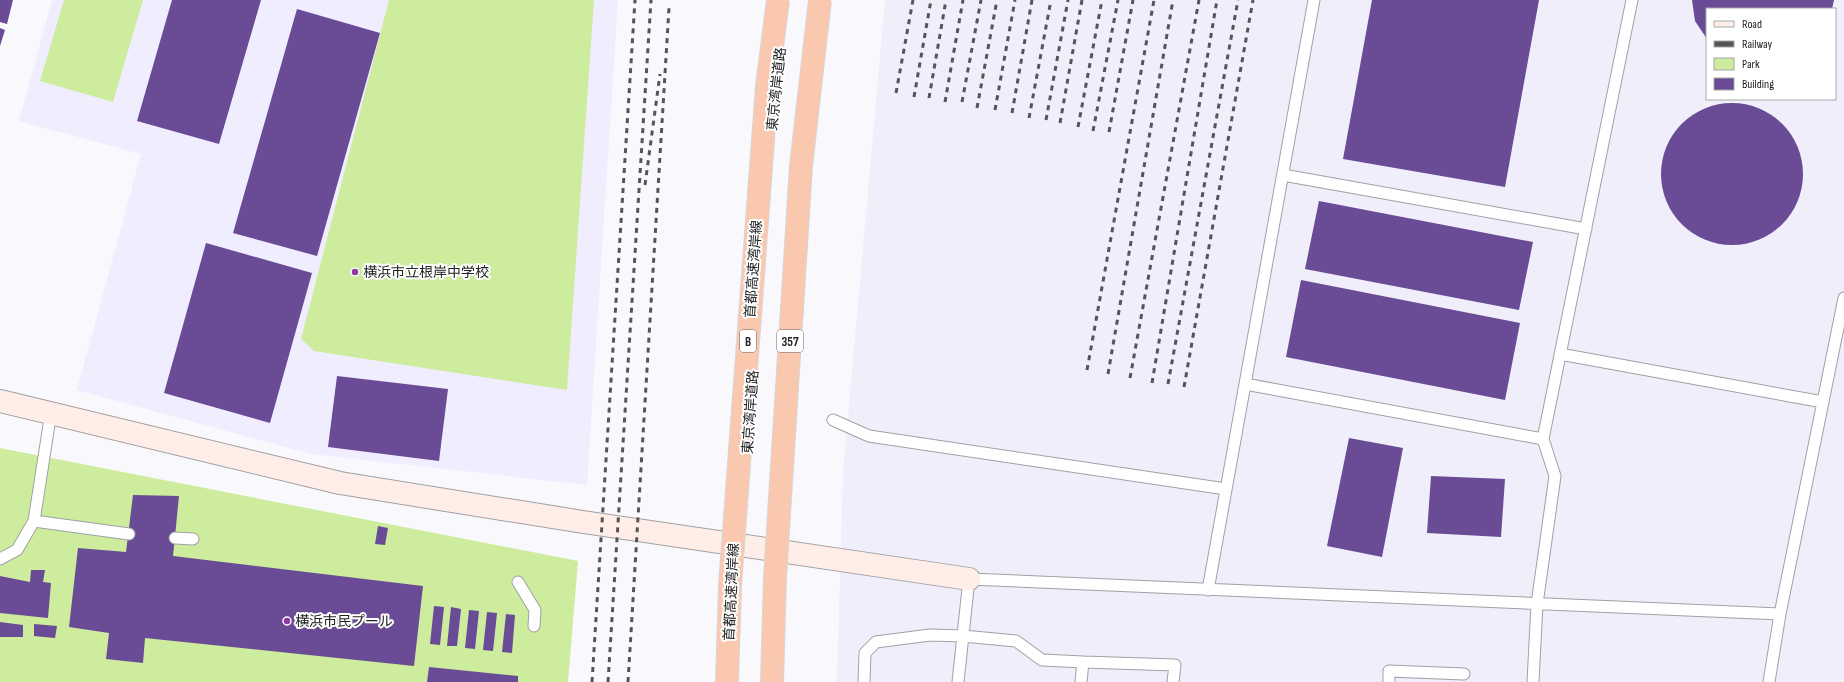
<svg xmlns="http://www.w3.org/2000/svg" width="1844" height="682" viewBox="0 0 1844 682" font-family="'Sofia Sans Condensed','Noto Sans JP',sans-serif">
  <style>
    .built { fill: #efeefa; fill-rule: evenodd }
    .education { fill: #efedff }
    .green { fill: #cdec9d }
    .building { fill: #6a4b95 }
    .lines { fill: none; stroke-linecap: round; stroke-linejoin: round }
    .lane-casing { stroke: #a1a1a5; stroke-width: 13 }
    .secondary-casing { stroke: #a1a1a5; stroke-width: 24 }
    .lane { stroke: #fff; stroke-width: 11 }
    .secondary { stroke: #feeee7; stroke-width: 22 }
    .rail { stroke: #555557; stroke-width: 3; stroke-dasharray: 5 5; stroke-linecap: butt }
    .highway-bridge-casing { stroke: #d7d7d8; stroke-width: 24; stroke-linecap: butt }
    .highway-bridge { stroke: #fac7af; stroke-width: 22 }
    .poi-dot { fill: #9037a3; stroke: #fff; stroke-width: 1.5 }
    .labels { text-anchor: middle; stroke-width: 4; stroke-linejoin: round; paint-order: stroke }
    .shield { fill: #fff; stroke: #656566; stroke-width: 1 }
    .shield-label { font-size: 13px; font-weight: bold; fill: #232324 }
    .street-label { font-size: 14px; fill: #232324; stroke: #fff }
    .poi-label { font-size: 14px; fill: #232324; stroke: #fff; text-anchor: start }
  </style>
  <rect width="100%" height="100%" fill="#f9f9fd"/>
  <path class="built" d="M885 0H1844V682H837L843 473ZM1707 9H1835V99H1707Z"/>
  <path class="education" d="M52 0H618L587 485 311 454 77 390 141 154 19 121Z"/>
  <path class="green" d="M64 0H143L113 102 40 81Z
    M389 0H594L567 390 314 351 301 339Z
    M0 448 578 561 568 682H0Z"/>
  <path class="building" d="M0 0H13L7 24 0 22Z
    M172 0H261L219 144 137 121Z
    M1372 0H1539L1505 187 1343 159Z
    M1692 0H1834L1832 9H1707V39L1695 21Z
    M297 9 380 33 317 256 233 233Z
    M0 28 5 30 0 46Z
    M1661 174a71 71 0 1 1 142 0a71 71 0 1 1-142 0Z
    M1319 201 1533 242 1519 310 1305 269Z
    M206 243 312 273 270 423 164 393Z
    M1301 280 1520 323 1505 400 1286 357Z
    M337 376 448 389 439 461 328 447Z
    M1349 438 1403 448 1382 557 1327 546Z
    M1431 476 1505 479 1501 537 1427 533Z
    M133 495 179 496 173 556 423 586 414 666 145 638 143 663 106 659 109 633 69 627 78 548 126 552Z
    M378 526 388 528 385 545 375 544Z
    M31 570H45L43 582 51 583 48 618 0 613V576L30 582Z
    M434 606 444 607 440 645 430 644Z
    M451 607 461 609 457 646H447Z
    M469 610 479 611 475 649 465 648Z
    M487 612 497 613 493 651 483 650Z
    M506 614 515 615 512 653 502 652Z
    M0 622 23 625V637H0Z
    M34 624 57 626 55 638 34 636Z
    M429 667 518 676V682H427Z"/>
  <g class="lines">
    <defs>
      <path id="lane" d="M1283 175 1586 229
        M1560 354 1823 402
        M1245 384 1543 439
        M833 420 869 436 1226 489
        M34 521 129 534
        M175 538 193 539
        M0 559 17 550 34 521 51 412
        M518 582 535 610 534 626
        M1208 590 1314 0
        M1083 662 1175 665 1173 682
        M864 682 865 653 876 642 930 635 963 636 1016 641 1042 660 1083 662 1081 682
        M958 682 969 579 1780 614
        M1389 682V671L1464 674
        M1533 682 1537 604 1555 476 1543 439 1632 0
        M1769 682 1780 614 1844 298"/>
      <path id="secondary" d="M0 401 340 483 583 522 969 579"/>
    </defs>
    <use href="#lane" class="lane-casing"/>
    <use href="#secondary" class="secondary-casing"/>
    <use href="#lane" class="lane"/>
    <use href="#secondary" class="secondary"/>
    <path class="rail" d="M896 93 913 0
      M914 97 931 0
      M929 98 946 0
      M945 102 963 0
      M962 102 981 0
      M977 108 997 0
      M995 110 1015 0
      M1012 113 1032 0
      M1029 118 1051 0
      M1046 120 1068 0
      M1060 123 1082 0
      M1078 127 1102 0
      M1093 131 1118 0
      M1109 132 1133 0
      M645 185 660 74
      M1087 370 1154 0
      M1108 374 1173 0
      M1130 378 1199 0
      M1152 383 1217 0
      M1168 384 1238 0
      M1184 387 1253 0
      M592 682 635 0
      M608 682 651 0
      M628 682 669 8"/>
    <defs>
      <path id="highway-bridge" d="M727 682 730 585 767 86 778 0
        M772 682 775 577 801 166 820 0"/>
    </defs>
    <use href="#highway-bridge" class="highway-bridge-casing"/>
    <use href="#highway-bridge" class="highway-bridge"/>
  </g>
  <g class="poi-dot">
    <circle cx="355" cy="272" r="4"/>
    <circle cx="287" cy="621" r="4"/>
  </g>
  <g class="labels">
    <g class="shield">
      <rect x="740" y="330" width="16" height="22" rx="3"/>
      <rect x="777" y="330" width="26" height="22" rx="3"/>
    </g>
    <g class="shield-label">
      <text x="748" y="346">B</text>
      <text x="790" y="346">357</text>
    </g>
    <g class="street-label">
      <text transform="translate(776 89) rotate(-84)" y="5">東京湾岸道路</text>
      <text transform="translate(753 269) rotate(-86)" y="5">首都高速湾岸線</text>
      <text transform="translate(750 412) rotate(-86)" y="5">東京湾岸道路</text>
      <text transform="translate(731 592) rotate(-87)" y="5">首都高速湾岸線</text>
    </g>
    <g class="poi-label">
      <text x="363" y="277">横浜市立根岸中学校</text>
      <text x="295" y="626">横浜市民プール</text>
    </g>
  </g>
  <rect x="1706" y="8" width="130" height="92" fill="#ffffff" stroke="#a7a7a7"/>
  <rect x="1714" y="21" width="20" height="6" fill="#feeee7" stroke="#a7a7a7"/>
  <text x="1742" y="28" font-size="12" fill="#232324">Road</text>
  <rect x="1714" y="41" width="20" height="6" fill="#555557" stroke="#a7a7a7"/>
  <text x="1742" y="48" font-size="12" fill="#232324">Railway</text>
  <rect x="1714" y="58" width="20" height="12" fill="#cdec9d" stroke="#a7a7a7"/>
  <text x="1742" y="68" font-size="12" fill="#232324">Park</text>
  <rect x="1714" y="78" width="20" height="12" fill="#6a4b95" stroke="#a7a7a7"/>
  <text x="1742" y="88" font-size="12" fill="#232324">Building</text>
</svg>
